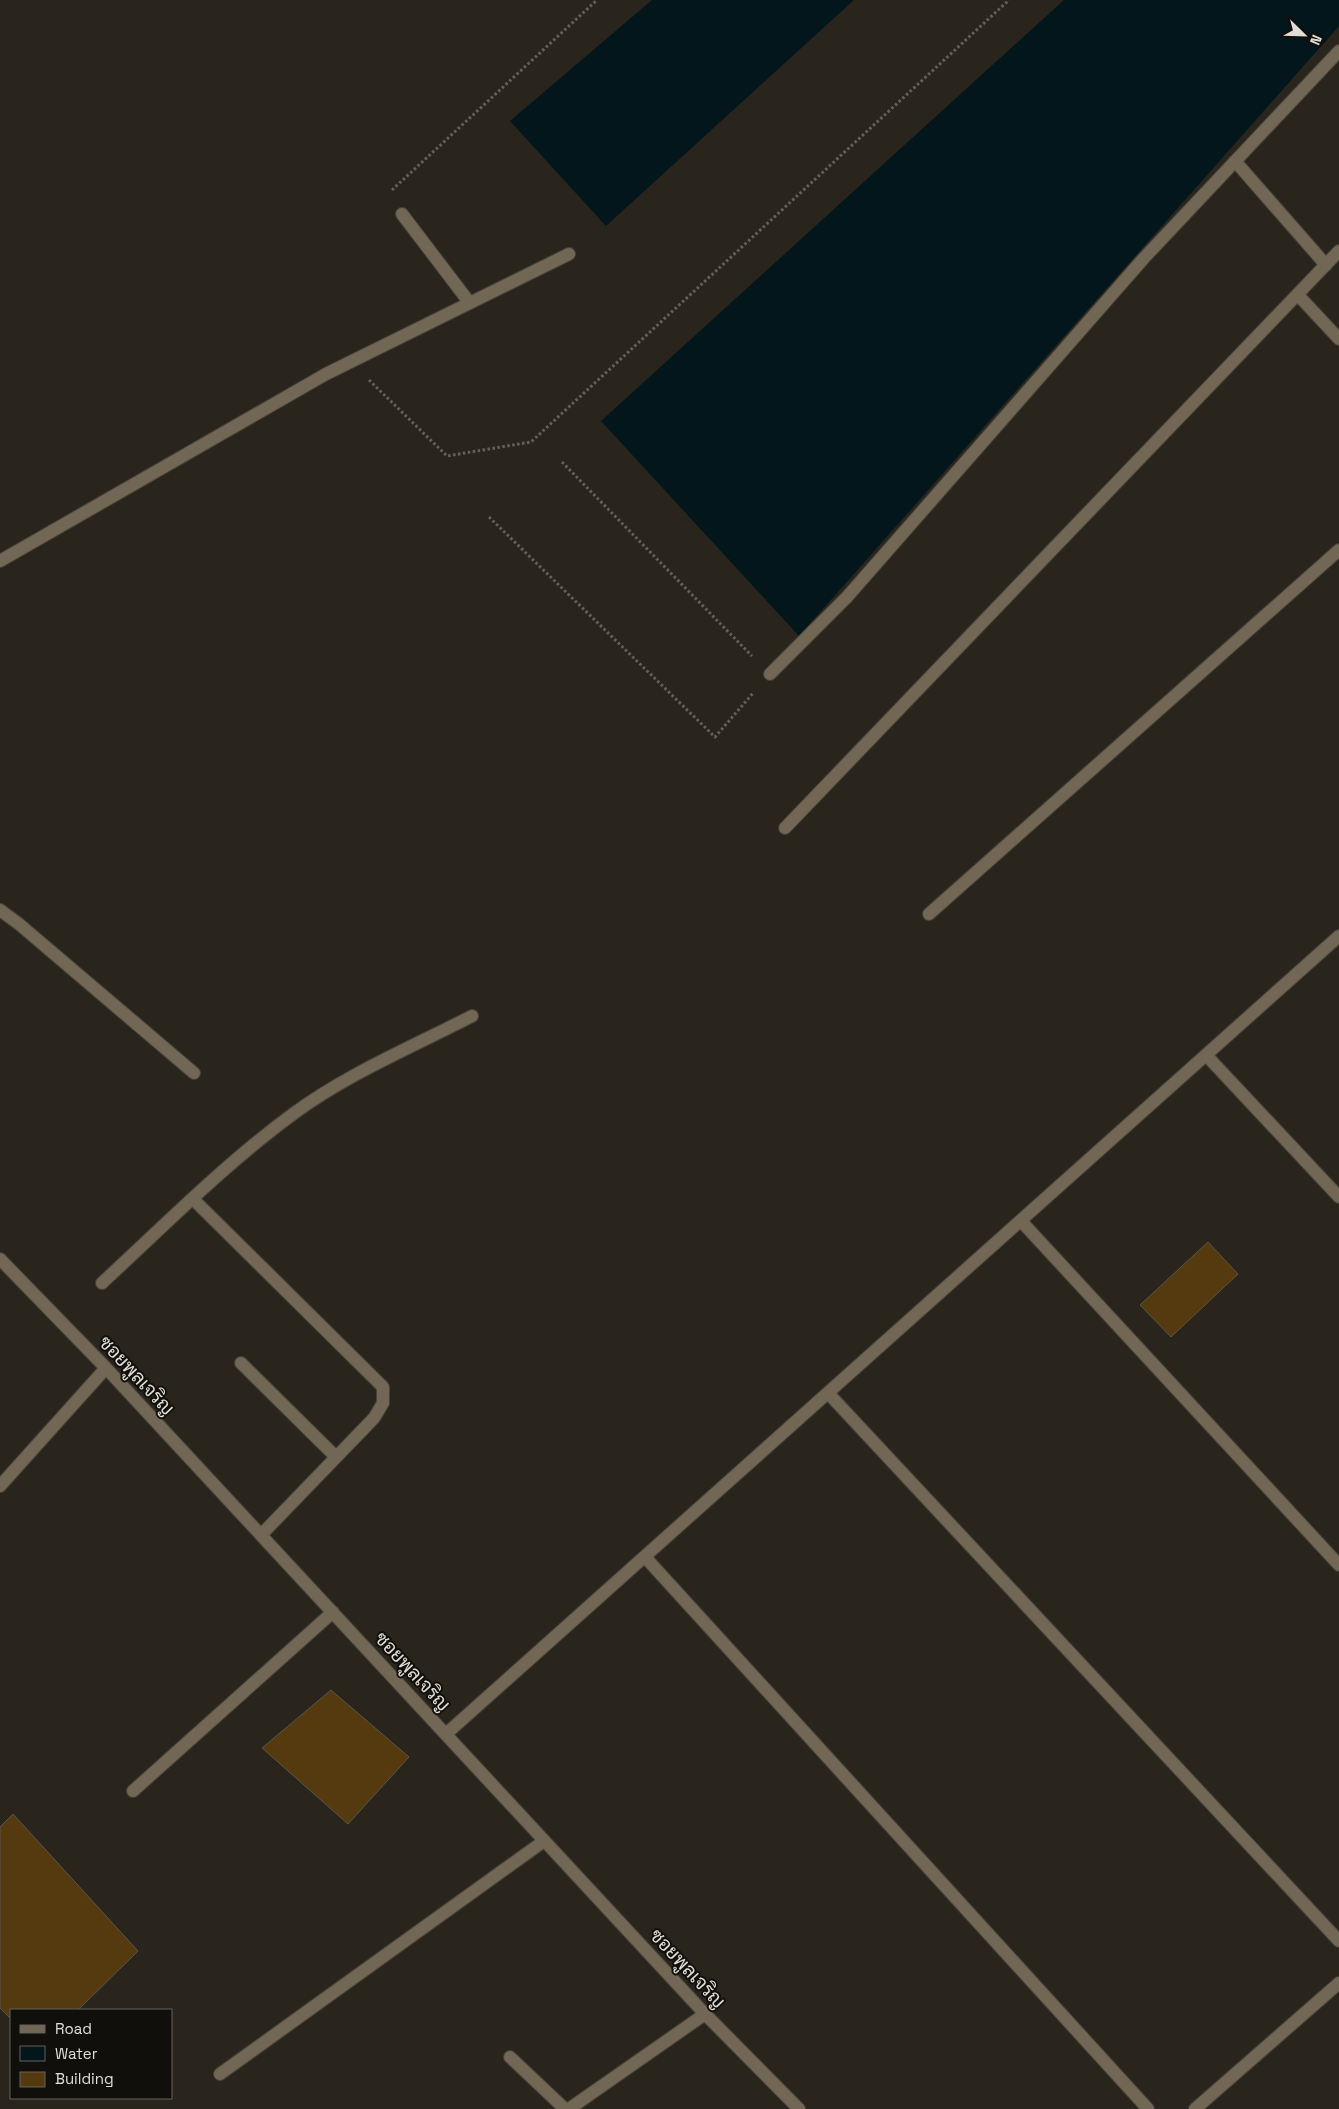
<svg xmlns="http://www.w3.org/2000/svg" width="1339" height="2109" viewBox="0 0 1339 2109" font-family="'Space Grotesk',Sarabun,sans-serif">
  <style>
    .water { fill: #03161b }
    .building { fill: #553a0f; stroke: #5b544a }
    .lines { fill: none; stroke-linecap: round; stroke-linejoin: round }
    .minor-casing { stroke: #47433a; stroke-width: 14 }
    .path { stroke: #666159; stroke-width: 3; stroke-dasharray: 2.5 2.5; stroke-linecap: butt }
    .minor { stroke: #726654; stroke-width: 12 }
    .labels { text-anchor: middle; stroke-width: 4; stroke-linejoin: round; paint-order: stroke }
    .street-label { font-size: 19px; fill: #e1ded8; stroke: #110f0b }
  </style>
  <rect width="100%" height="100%" fill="#2a251c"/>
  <path class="water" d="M652 0H854L606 226 510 121Z
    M1064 0H1339V26L799 636 601 421Z"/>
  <path class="building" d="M1208 1242 1238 1274 1171 1337 1140 1305Z
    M331 1690 409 1757 348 1824 262 1748Z
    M13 1814 138 1951 78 2010H11V2019L0 2008V1827Z"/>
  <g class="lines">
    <defs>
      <path id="minor" d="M1235 161 1326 265
        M402 214 469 302
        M1298 295 1339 339
        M0 561 326 374 569 254
        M770 674 847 597 1144 258 1339 51
        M785 828 1339 251
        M0 910 19 924 194 1073
        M929 914 1339 550
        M1206 1055 1339 1197
        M194 1200 383 1387V1403L374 1418 261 1535
        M1021 1221 1339 1565
        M0 1259 106 1368 705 2014 799 2109
        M102 1283C164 1226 225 1164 293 1114 347 1074 412 1047 472 1016
        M241 1363 336 1457
        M828 1393 1339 1941
        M0 1486 106 1368
        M645 1557 1148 2109
        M446 1734 1339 936
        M133 1791 333 1612
        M510 2057 565 2109
        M220 2074 544 1841
        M569 2109 705 2014
        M1195 2109 1339 1983"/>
    </defs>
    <use href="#minor" class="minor-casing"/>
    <path class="path" d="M392 190 597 0
      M369 380 447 456 531 442 1009 0
      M562 462 752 656
      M489 517 715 737 754 692"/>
    <use href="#minor" class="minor"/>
  </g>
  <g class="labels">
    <g class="street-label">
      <text transform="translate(137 1375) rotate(47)" y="7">ซอยพูลเจริญ</text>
      <text transform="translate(413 1671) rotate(47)" y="7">ซอยพูลเจริญ</text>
      <text transform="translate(688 1968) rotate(47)" y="7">ซอยพูลเจริญ</text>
    </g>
  </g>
  <rect x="10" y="2009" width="162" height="90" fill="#110f0b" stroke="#64625d"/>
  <rect x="20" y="2025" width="25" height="8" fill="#726654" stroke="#64625d"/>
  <text x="55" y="2034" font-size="15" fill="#e1ded8">Road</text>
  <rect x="20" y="2046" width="25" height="15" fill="#03161b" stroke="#64625d"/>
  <text x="55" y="2059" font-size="15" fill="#e1ded8">Water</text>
  <rect x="20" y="2072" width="25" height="15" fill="#553a0f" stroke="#64625d"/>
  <text x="55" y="2084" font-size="15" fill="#e1ded8">Building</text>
  <g transform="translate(1304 35) rotate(113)" stroke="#110f0b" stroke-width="4" paint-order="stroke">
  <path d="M0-4L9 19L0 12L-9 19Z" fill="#e1ded8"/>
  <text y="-8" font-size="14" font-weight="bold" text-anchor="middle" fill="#e1ded8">N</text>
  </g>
</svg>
